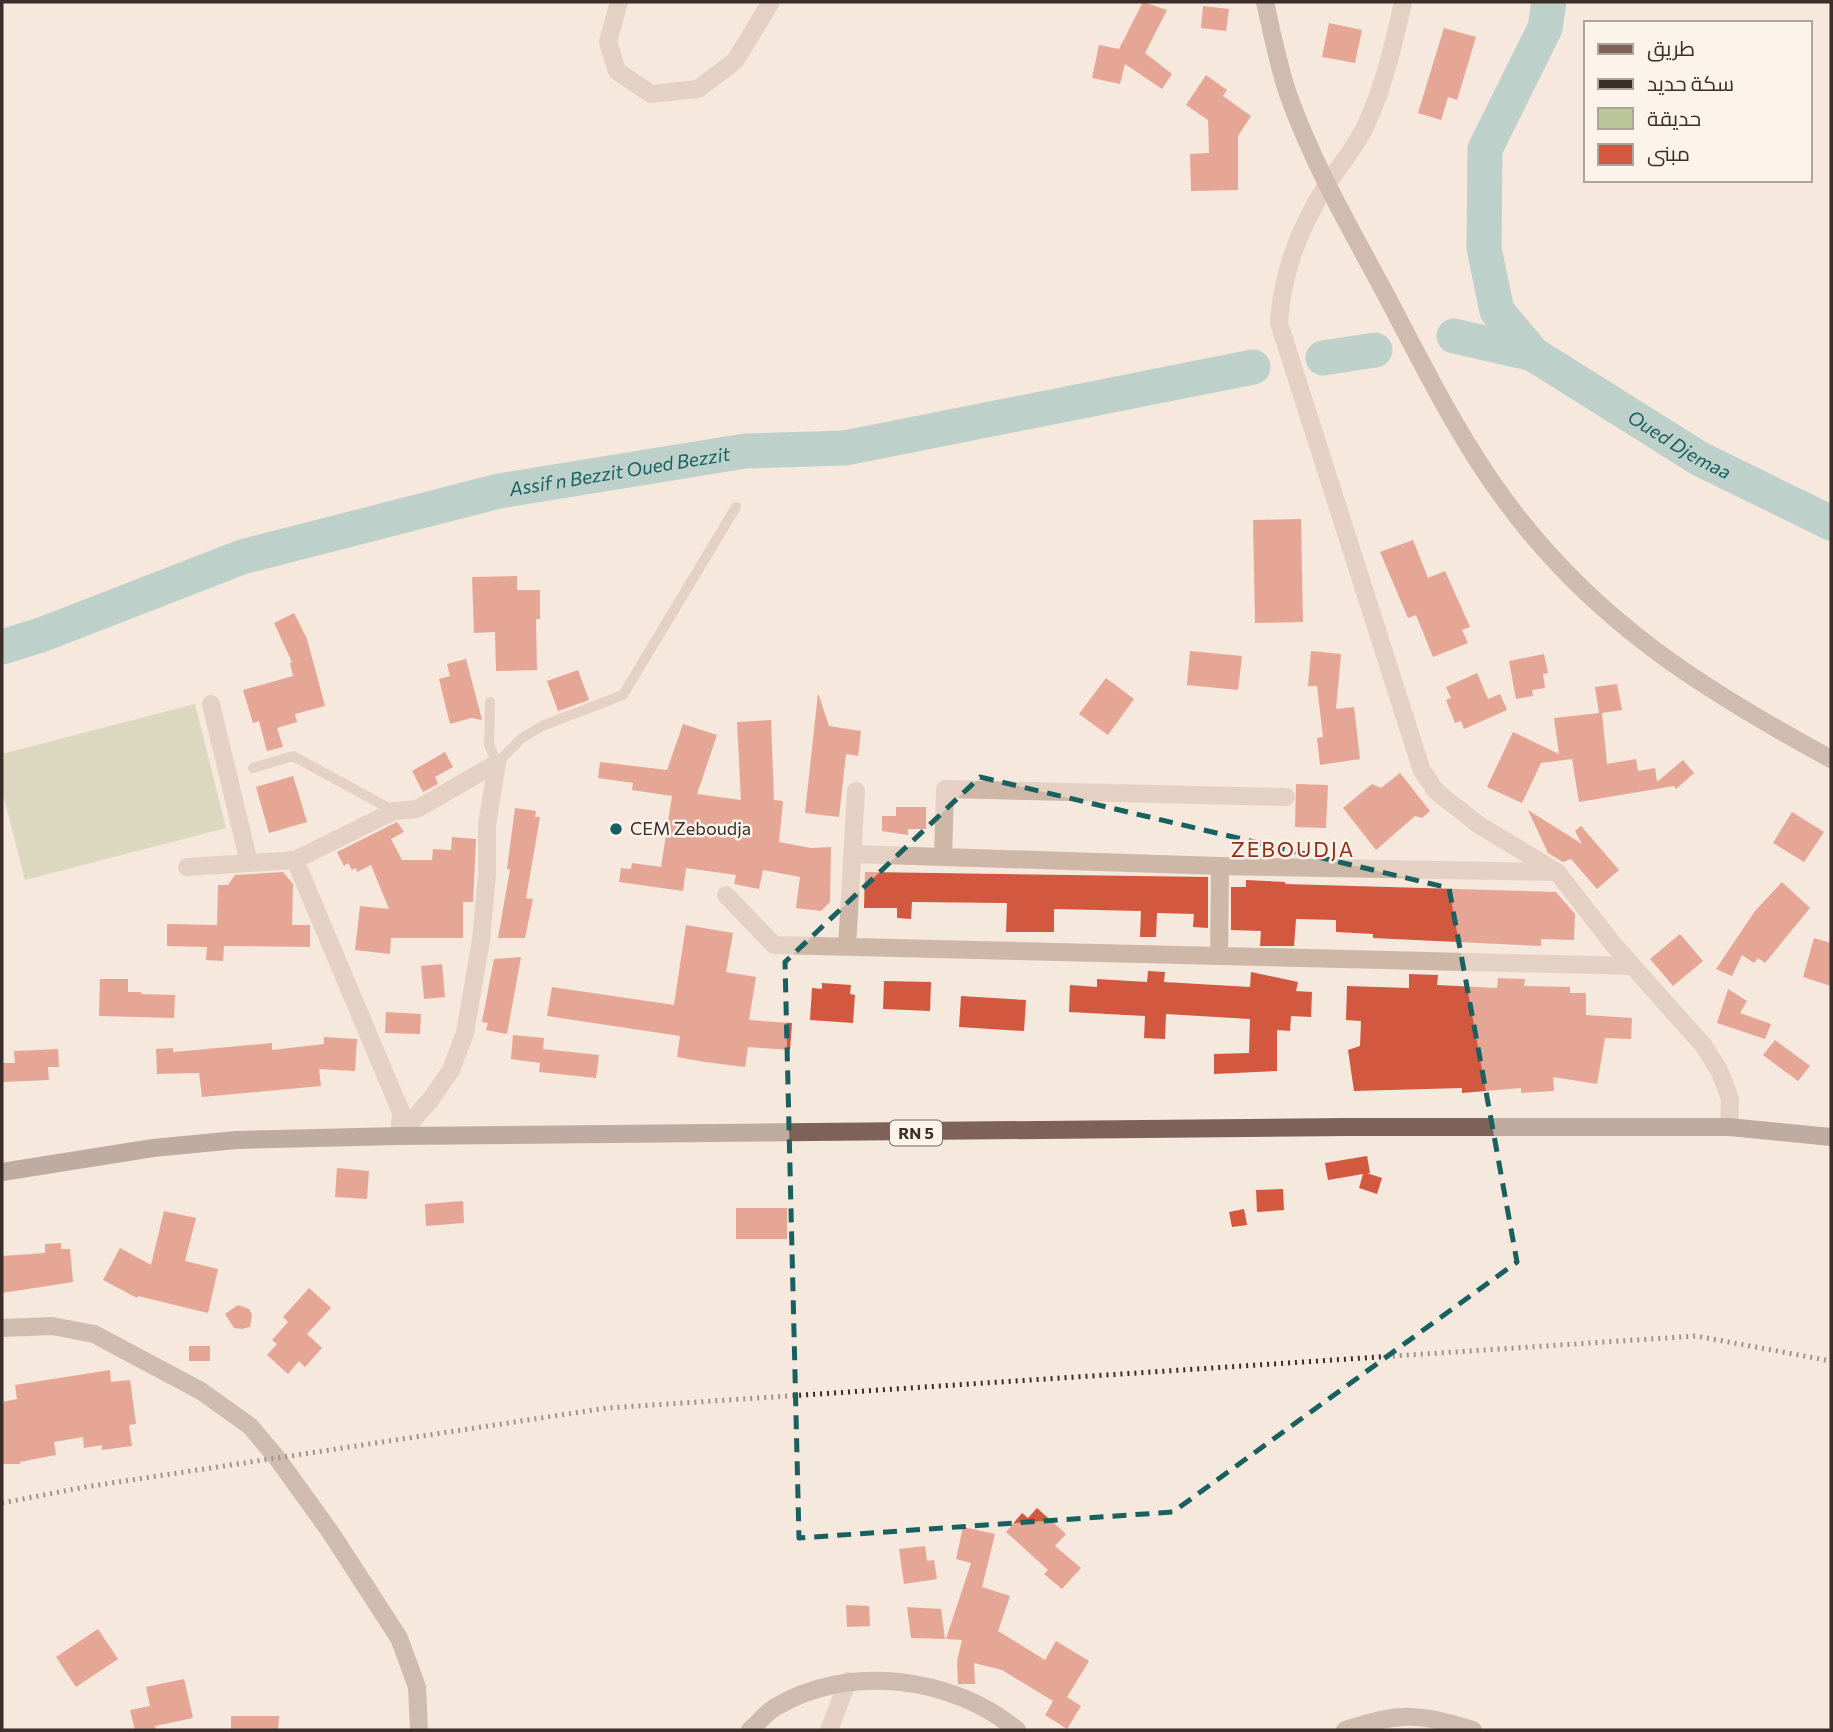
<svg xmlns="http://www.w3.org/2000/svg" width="1833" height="1732" viewBox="0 0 1833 1732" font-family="Commissioner,Cairo,sans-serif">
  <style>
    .green { fill: #bbc69b }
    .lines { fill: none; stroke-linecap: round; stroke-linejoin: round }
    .river { stroke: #79b5b3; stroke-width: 35 }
    .building { fill: #d2583f }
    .service { stroke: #cfb7a7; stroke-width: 10 }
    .minor { stroke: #cfb7a7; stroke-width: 18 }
    .secondary { stroke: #a38578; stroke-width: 18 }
    .primary { stroke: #7e6258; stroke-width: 18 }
    .rail { stroke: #3b2d29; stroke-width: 5; stroke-dasharray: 2 5; stroke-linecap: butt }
    .marked { fill: none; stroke: #196161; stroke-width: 5; stroke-dasharray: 14 9; stroke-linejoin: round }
    .poi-dot { fill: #196161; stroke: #fcf3eb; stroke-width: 2.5 }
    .labels { text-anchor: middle; stroke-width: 5; stroke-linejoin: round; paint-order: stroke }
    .shield { fill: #fcf3eb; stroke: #756863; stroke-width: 2 }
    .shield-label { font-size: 16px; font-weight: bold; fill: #3b2d29 }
    .poi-label { font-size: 18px; fill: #3b2d29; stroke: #fcf3eb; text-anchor: start }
    .water-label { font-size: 19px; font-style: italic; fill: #196161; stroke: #fcf3eb }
    .quarter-label { font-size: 21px; letter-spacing: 2px; fill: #922d19; stroke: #fcf3eb }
  </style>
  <rect width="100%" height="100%" fill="#f5e8dd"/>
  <path class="green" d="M195 704 226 828 25 880 2 790V754Z"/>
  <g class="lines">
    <g class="river">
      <path id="s1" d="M1549 2 1545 28 1485 149 1484 248 1497 311 1533 354 1700 459 1831 523"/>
      <path d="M1454 336 1533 354"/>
      <path d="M1323 358 1375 350"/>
      <path id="s2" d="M2 647 41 635 242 557 499 491 745 451 845 448 1253 367"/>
    </g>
  </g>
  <path class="building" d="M1143 2 1167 10 1145 53 1172 74 1162 89 1125 64 1120 84 1092 78 1099 45 1119 49Z
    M1203 6 1229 9 1226 31 1201 28Z
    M1329 23 1362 30 1355 63 1322 57Z
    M1444 28 1476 37 1457 100 1448 97 1441 120 1418 113Z
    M1206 75 1227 90 1223 96 1251 116 1238 136V190L1191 191 1190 154 1209 153 1208 120 1186 105Z
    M1301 519 1303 622 1255 623 1253 520Z
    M1413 540 1428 578 1445 571 1470 627 1462 630 1468 643 1433 657 1416 615 1408 618 1380 552Z
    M517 576V590H540V619H536L537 670 496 671 495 632 474 633 472 577Z
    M294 613 307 639 325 706 295 714 297 722 277 728 283 747 267 751 259 721 253 723 243 690 293 676 290 663 292 662 274 623Z
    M1190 651 1242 656 1238 690 1187 685Z
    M1311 651 1341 654 1336 709 1354 707 1360 759 1320 765 1317 738 1323 737 1317 686H1308Z
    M1544 654 1548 673 1543 674 1545 688 1532 690 1533 696 1516 699 1509 661Z
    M466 659 482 720 471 718 450 724 439 679 450 676 447 664Z
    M578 670 589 700 558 711 547 681Z
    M1477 673 1488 699 1500 694 1507 710 1464 729 1461 721 1455 723 1446 700 1451 698 1446 687Z
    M1106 678 1134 699 1108 735 1079 714Z
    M1617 684 1622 710 1602 713 1607 764 1636 759 1638 771 1655 768 1657 782 1683 760 1694 773 1676 789 1674 786 1579 802 1572 759 1541 763 1522 803 1487 787 1513 732 1559 754 1554 718 1599 713 1595 687Z
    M818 693 829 726 861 731 858 756 846 754 839 817 805 813Z
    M771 720 774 800 783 801 779 842 811 848 831 847 830 902 821 911 796 908 800 877 763 870 759 889 734 884 736 875 686 868 683 891 619 882 621 868 631 869 632 863 661 867 672 796 632 790 633 783 598 778 600 762 667 770 683 724 717 735 697 794 741 800 737 722Z
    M445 752 453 767 435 777 438 784 423 792 412 771Z
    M1400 773 1430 811 1422 818 1415 816 1376 850 1343 808 1372 784 1381 788Z
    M293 776 307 822 269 833 256 787Z
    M1296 784 1328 785 1326 828 1295 827Z
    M896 807H926V829H908V835L882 831V816H896Z
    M515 808 536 811 535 817H540L526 898 533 899 525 938H498L510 869H507Z
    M1528 810 1582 844 1575 831 1581 826 1619 870 1597 889 1571 859 1563 862 1548 853Z
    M1792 812 1824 832 1804 862 1773 843Z
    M397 822 404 832 391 839 402 860H432L433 849 451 850 452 837 476 839 473 902H463V938H391L390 954 355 950 360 906 389 909 371 865 357 872 356 868 352 870 348 863 344 866 337 852Z
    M283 872 293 884 292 925H310V947L224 946 223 961 206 960 207 947 167 946V924L217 925 218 885H228L235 875Z
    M865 872 1208 877V928L1193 927 1194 914 1157 913 1156 937H1140L1141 911 1054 909V932H1006L1007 903 912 902 911 919 897 918V908H864Z
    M1246 880 1285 882V884L1556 892 1575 914 1574 940 1541 939V946L1373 938V934L1336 932V920L1296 919 1294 946H1260L1261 931 1231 930V887H1246Z
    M1782 882 1810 908 1765 963 1758 958 1754 963 1742 955 1732 976 1716 969 1755 911Z
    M686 925 733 933 726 972 756 977 749 1020 792 1023 790 1050 748 1047 745 1067 705 1062 677 1057 680 1036 547 1016 552 987 674 1005Z
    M1680 934 1703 961 1673 986 1650 959Z
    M1814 938 1831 943V986L1803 977Z
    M521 957 507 1034 486 1030 488 1023 482 1022 494 959Z
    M442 964 445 997 424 999 421 966Z
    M1148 971 1165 972 1164 982 1250 987 1251 972 1298 982 1296 991 1312 992 1311 1017 1291 1016 1290 1031 1277 1030V1071L1214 1074V1054L1249 1053 1250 1019 1166 1014 1165 1039 1144 1038 1145 1016 1069 1012 1070 985 1097 987V979L1147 982Z
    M1409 974 1438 975 1437 985 1497 988 1498 978 1525 979 1524 986 1570 987V993H1586V1015L1632 1018 1631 1039 1605 1038 1597 1084 1553 1077 1554 1091 1521 1093V1088L1462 1093V1088L1354 1091 1348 1050 1360 1046 1361 1021 1346 1020 1347 986 1409 988Z
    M100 979H128V992H141V994L175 995 174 1018 99 1016Z
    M884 981 931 982 930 1011 883 1009Z
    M822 983 851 985 850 994 855 995 853 1023 810 1020 812 988 822 989Z
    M1728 989 1747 1001 1740 1013 1771 1024 1765 1039 1717 1023Z
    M961 996 1026 1000 1024 1031 959 1027Z
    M386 1012 421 1014 420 1034 385 1033Z
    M513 1035 544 1038 543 1049 599 1055 596 1078 539 1072 540 1063 511 1059Z
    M324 1037 357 1039 355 1071 319 1069 321 1086 202 1097 199 1073 157 1074 156 1049 173 1048V1052L272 1043V1050L324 1044Z
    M1775 1040 1810 1066 1798 1081 1763 1055Z
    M58 1049 59 1067H48L49 1080 2 1082V1063H15L14 1051Z
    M1367 1156 1370 1173H1367L1382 1178 1377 1194 1359 1188 1363 1174 1328 1180 1325 1163Z
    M337 1168 369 1171 367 1199 335 1197Z
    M1283 1189 1284 1210 1257 1212 1256 1190Z
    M463 1201 464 1223 426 1226 425 1204Z
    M736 1208H787V1239H736Z
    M1244 1209 1247 1225 1232 1227 1229 1212Z
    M164 1211 196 1218 185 1261 218 1269 208 1313 138 1296 137 1298 103 1280 120 1248 151 1265Z
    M61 1243V1249H70L73 1282 2 1293V1256L45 1253V1244Z
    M309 1288 331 1308 307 1334 322 1348 305 1367 299 1361 288 1374 267 1355 277 1344 272 1340 288 1322 283 1317Z
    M238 1305 249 1309 252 1315 250 1327 242 1329 234 1328 225 1314Z
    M189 1346H210V1361H189Z
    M110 1370 111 1382 130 1380 136 1424 129 1425 132 1446 102 1450V1445L84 1448 83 1437 54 1442 56 1455 20 1462V1464H2V1402L17 1399 15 1385Z
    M1037 1508 1066 1534 1055 1546 1081 1568 1062 1589 1044 1574 1048 1570 1006 1532 1022 1513 1028 1518Z
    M963 1527 995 1534 982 1587 1010 1596 998 1631 1045 1660 1056 1641 1089 1661 1067 1697 1081 1706 1067 1729 1045 1715 1053 1701 1002 1670 974 1663 975 1684H958L957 1661 962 1640 946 1639 971 1563 956 1559Z
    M925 1546 927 1561 934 1560 937 1579 904 1584 899 1549Z
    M846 1605 869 1606 870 1626 847 1627Z
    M907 1607 941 1609 945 1639 911 1638Z
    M98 1629 118 1659 76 1687 56 1657Z
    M184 1679 193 1718 155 1726 156 1730H135L130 1710 150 1706 146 1687Z
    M231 1716H279L278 1730H231Z"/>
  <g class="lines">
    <path class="service" d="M490 702 489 745 497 763 522 738 542 726 623 695 736 507
      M253 768 293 756 394 811"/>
    <path class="minor" d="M619 2 608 42 617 71 651 94 698 89 735 61 771 2
      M1403 2C1394 43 1384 86 1366 125 1356 146 1341 164 1328 183 1300 226 1282 271 1279 323L1422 771 1437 792 1479 825 1557 872 1613 944 1704 1046 1720 1072 1730 1099 1729 1127
      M211 704 249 863
      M853 854 1220 866 1553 872
      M943 857 945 789 1286 797
      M295 860 401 1112 399 1136
      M187 867 295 860 394 811 417 809 497 763
      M726 895 774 945 1633 966
      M847 947 856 791
      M1219 956 1220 866
      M399 1136 431 1099 451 1070 465 1033 481 940 487 875V825L497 763
      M829 1730 848 1681"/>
    <path class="secondary" d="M1265 2C1272 33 1278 64 1288 94 1313 164 1350 228 1385 293 1422 363 1457 435 1504 499 1592 620 1702 689 1831 759
      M2 1328 52 1326 94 1334 201 1391 250 1426 277 1458 331 1533 399 1638 417 1687 419 1730
      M750 1730C758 1723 765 1714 774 1708 847 1663 952 1676 1017 1730
      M1345 1730C1401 1712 1417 1713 1473 1730"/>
    <path class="primary" d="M2 1172 153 1148 236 1140 399 1136 1347 1127H1729L1831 1137"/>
    <path class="rail" d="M2 1503 85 1487 607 1408 1696 1336 1831 1361"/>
  </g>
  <path d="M0 0H1833V1732H0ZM980 777 1449 888 1517 1262 1173 1512 799 1538 785 962Z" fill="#f5e8dd" fill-opacity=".55" fill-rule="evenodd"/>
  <path class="marked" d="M980 777 1449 888 1517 1262 1173 1512 799 1538 785 962Z"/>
  <circle class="poi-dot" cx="616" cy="829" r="7"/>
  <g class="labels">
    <rect class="shield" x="890" y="1120.5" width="52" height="25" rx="5"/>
    <g class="shield-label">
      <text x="916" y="1139">RN 5</text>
    </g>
    <g class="poi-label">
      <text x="630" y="835">CEM Zeboudja</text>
    </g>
    <g class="water-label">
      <text dy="7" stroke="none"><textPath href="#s1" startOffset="553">Oued Djemaa</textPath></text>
      <text dy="7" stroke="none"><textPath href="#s2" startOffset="644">Assif n Bezzit Oued Bezzit</textPath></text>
    </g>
    <g class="quarter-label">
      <text x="1293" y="857">ZEBOUDJA</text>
    </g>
  </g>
  <rect width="1833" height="1732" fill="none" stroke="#3b2d29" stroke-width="7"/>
  <rect x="1584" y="21" width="228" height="161" fill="#fcf3eb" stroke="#afa49d" stroke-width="2"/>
  <rect x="1598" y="44" width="35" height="10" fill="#7e6258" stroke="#afa49d" stroke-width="2"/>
  <text x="1647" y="56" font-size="21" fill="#3b2d29">طريق</text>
  <rect x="1598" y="79" width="35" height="10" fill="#3b2d29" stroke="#afa49d" stroke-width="2"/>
  <text x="1647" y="91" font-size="21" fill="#3b2d29">سكة حديد</text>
  <rect x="1598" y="108" width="35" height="21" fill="#bbc69b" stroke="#afa49d" stroke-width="2"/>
  <text x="1647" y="126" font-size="21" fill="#3b2d29">حديقة</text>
  <rect x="1598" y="144" width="35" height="21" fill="#d2583f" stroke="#afa49d" stroke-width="2"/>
  <text x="1647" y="161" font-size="21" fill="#3b2d29">مبنى</text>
</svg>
